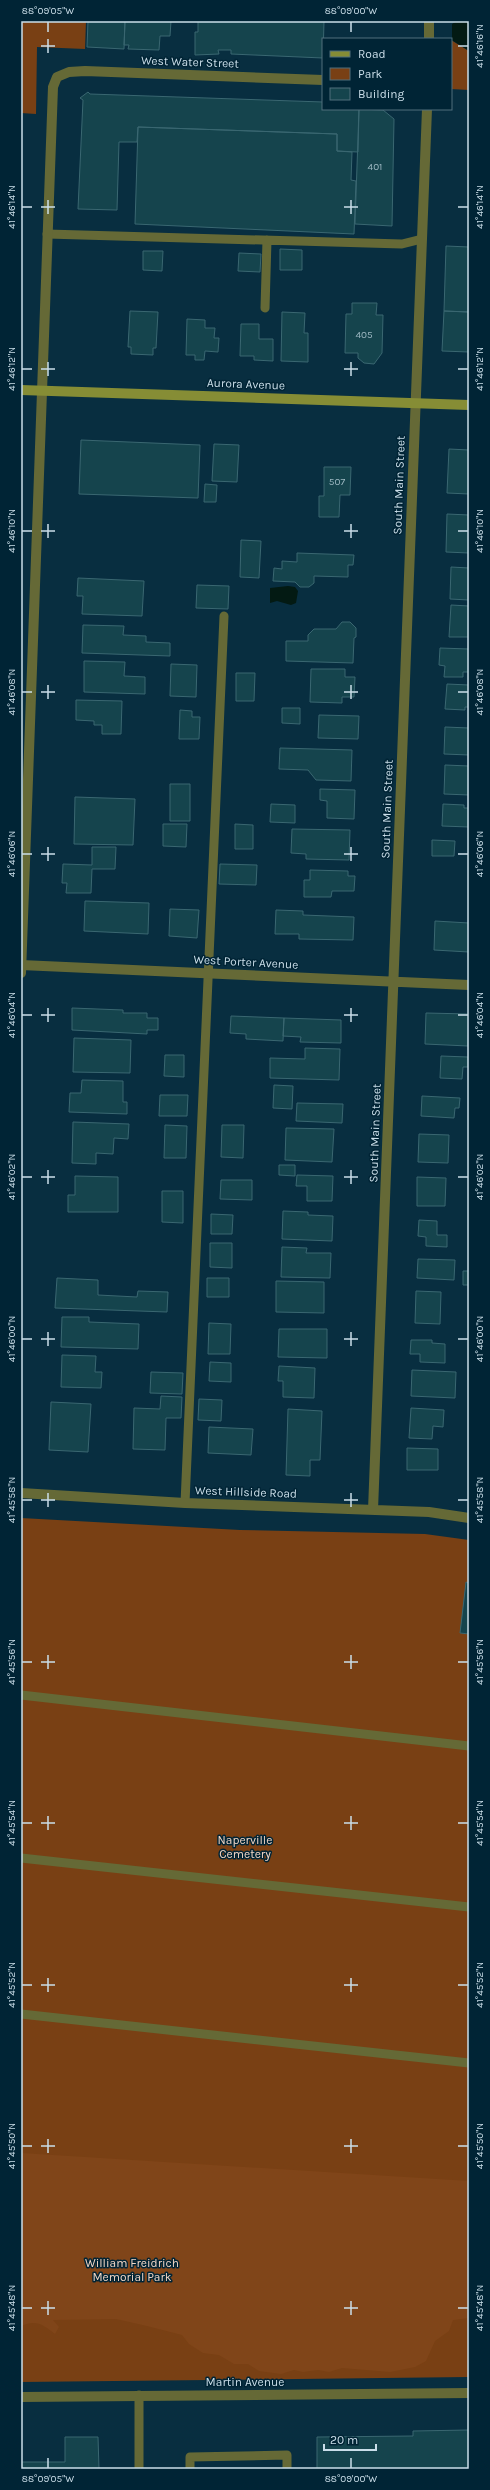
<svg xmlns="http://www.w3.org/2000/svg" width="490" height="2490" viewBox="0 0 490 2490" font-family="Karla,sans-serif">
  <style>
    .green { fill: #794014 }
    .forest { fill: #804519 }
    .water { fill: #031a13 }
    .pier { fill: #082e40 }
    .building { fill: #15444d; stroke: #3a6771 }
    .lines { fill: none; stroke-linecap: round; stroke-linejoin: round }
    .lane { stroke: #656936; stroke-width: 9 }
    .street { stroke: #656936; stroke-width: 10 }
    .secondary { stroke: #868d35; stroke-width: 10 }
    .ticks { fill: none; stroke: #cadee9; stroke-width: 1.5 }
    .labels { text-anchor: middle; stroke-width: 3; stroke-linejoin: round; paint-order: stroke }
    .number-label { font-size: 10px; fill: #9db8c2 }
    .street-label { font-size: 12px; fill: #cadee9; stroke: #002435 }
    .park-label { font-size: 12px; fill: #f2d6c5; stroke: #002435 }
    .neatline { fill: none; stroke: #cadee9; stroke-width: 1.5 }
    .ticks-label { font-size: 10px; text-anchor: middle; fill: #cadee9 }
  </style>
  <rect width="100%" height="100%" fill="#082e40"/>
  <path class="green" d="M21 21H86L85 49 37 47 36 114 21 113Z
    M451 40 469 51V90L451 89Z
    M21 1518 240 1530 425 1534 469 1540V2377L21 2382Z"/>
  <path class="forest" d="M21 2153 469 2181V2318L453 2320 449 2331 435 2341 426 2361 415 2367 390 2372 342 2368 329 2372 318 2370 303 2372 294 2370 281 2374 259 2371 248 2364H234L219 2355 203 2353 189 2344 182 2335 147 2326 116 2319 53 2320 59 2327 55 2334C44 2325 36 2319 21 2326Z"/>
  <path class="water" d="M422 21H469V51Z
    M288 586 295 587 298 591 296 603 291 605 277 601 270 603V588Z"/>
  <path class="pier" d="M420 21H457L452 24V42L451 39H446Z"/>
  <path class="building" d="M88 21H125L124 49 87 47Z
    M125 21H171L170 36H160L159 50 128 49 129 45H124Z
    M198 21H324L323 58 231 54V50H218L219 54 195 55V32H198Z
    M88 92 90 94 323 102V109H359L358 152 337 151V134L138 127 137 142H119L117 210 78 209 83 100 80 98Z
    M359 109 383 110 394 119 392 226 355 224Z
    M138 127 337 134V151L352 152 351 180 356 181 354 234 135 224Z
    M446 246 469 247V312L444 311Z
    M280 249 302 250V270H280Z
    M143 251H163L162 271 143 270Z
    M239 253 261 254 260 272 238 271Z
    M352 303H377L376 315H383L382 353 374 364 364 363 358 358V353H345L346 314H352Z
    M130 311 158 312 156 348H153V355L131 354V347H128Z
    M444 311 469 312V352L442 351Z
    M282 312 305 313 304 333H308V362L281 361Z
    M187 319 205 320V328H215L214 338H219L218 352 205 351 204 360H195V355H186Z
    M241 324H259V339H273V361L254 360V356H240Z
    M81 440 200 445 198 498 79 494Z
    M214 444 239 445 237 482 212 481Z
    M449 449 469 450V494L447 493Z
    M324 467H351L350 495H340L339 517H319V496H324Z
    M205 484 217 485 216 502H204Z
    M447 514 469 515V553L446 552Z
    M241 540 261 541 259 578 240 577Z
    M297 553 354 555 353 565H348V577L314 576V583L309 587H300L295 582 273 581 274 568 282 569V561L297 562Z
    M451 567 469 568V600L450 599Z
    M78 578 144 581 142 616 82 614 83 596H77Z
    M197 585 229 586 228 609 196 608Z
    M451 605 469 606V637H449Z
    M342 622H350L356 628V637L354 638 353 663 286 661V641H308V635L314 629H336Z
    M83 625 124 626 123 635 146 636V642L170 643V656L82 653Z
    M440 648 469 649V672H463V677H444L445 666 439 665Z
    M84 661 125 662 124 676 145 677V694L84 692Z
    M171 664 197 665 196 697 170 696Z
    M311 669H345V677H355L354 697H342V703L310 702Z
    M236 673H255L254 701H236Z
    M447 684 469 685V707H465V710L445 709Z
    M76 700 122 701 121 734H102V725H94V721L76 720Z
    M282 708H300V724L282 723Z
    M180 710 192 711V717H200L199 739H179Z
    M319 715 359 716 358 739 318 738Z
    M445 727 469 728V755L444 754Z
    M280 748 352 750 351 781 316 780 308 770 279 769Z
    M445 765 469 766V795L444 794Z
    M170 784H190V821H170Z
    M320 789 355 790 354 819 327 818V801L320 800Z
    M75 797 135 799 133 845 74 844Z
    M271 804 295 805V823L270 822Z
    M443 804 464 805V808H469V827L442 826Z
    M163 824H187L186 847 163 846Z
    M235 824 253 825V849H235Z
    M292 829 350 830 349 860 306 859V854L291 853Z
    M432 840 455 841 454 856H432Z
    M92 847H116L115 869H92L91 893H66L67 883H62L63 864 92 865Z
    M220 864 257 865 256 885 219 884Z
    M310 870 348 871V876H355L354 891H332L331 897H304V880H310Z
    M85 901 149 903 148 934 84 931Z
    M170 909 199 910 197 938 169 936Z
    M276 910 303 911V915L354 917 353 940 299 939V934H275Z
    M435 921 469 923V952L434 950Z
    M72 1008 123 1010V1013H147V1018H158V1030H147V1034L72 1030Z
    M426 1013 469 1014 468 1046 425 1044Z
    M231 1016 284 1018 283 1041 246 1039V1034L230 1033Z
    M284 1018 341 1020V1043L300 1042 301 1037 283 1036Z
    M74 1038 131 1040 130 1073 73 1072Z
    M305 1048 340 1049 339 1080 270 1078V1058L305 1059Z
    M165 1055H184V1077L164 1076Z
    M441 1056 468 1057V1067H463L462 1079 440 1078Z
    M82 1080 123 1081V1102H127V1114L69 1112 70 1093H81Z
    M274 1085 293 1086 292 1109 273 1108Z
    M160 1095H188L187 1116H159Z
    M422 1096 460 1098 459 1108H455L454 1118 421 1116Z
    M297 1103 343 1104 342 1123 296 1121Z
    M73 1122 129 1124 128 1139 114 1138 113 1154 96 1153V1164L72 1163Z
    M165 1125 187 1126 186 1158H164Z
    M222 1125H244L243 1158 221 1157Z
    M286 1128 334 1129 332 1162 285 1160Z
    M419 1134 449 1135 448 1163 418 1162Z
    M279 1165H295V1176L279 1175Z
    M297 1175 333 1176 332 1201H307V1186H296Z
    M75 1176 118 1177V1212H68V1195H75Z
    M417 1177 446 1178 445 1206H417Z
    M221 1180H252V1200L220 1199Z
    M162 1191H183V1223L162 1222Z
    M283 1211 308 1212V1215L333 1216 332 1241 282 1239Z
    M211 1214 233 1215 232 1234H211Z
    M419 1220 437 1221V1235H447V1247L426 1246V1237L418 1236Z
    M210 1243H232V1268L210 1267Z
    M282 1247 307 1248 306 1253H331L330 1278 281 1277Z
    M418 1259 455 1260 454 1280 417 1278Z
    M463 1271H469V1285H463Z
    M57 1278 98 1280V1295L137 1297 138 1291 168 1292 167 1312 55 1308Z
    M207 1278H229V1297H207Z
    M276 1281 324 1282V1313L276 1312Z
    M416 1291 441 1292 440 1324 415 1323Z
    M62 1317H89V1322L139 1324 138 1349 61 1347Z
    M209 1323 231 1324 230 1354H208Z
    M279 1329H327V1358L278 1357Z
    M411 1340H432V1343L445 1344V1363L420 1362V1354H410Z
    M62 1355 96 1356 95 1372H102L101 1388 61 1387Z
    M210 1362 231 1363V1382L209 1381Z
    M279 1366 315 1368 314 1398 283 1397V1381H278Z
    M412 1370 456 1372 455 1398 411 1396Z
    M151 1372 183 1373 182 1394 150 1393Z
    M161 1396 182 1397 181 1418H166L165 1450 133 1449 134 1408 160 1409Z
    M199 1399 222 1400 221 1421 198 1420Z
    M51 1402 91 1404 88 1452 49 1450Z
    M411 1408 444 1410 443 1427 433 1426 432 1439 409 1438Z
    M288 1409 322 1411 320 1460H310V1476L286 1475Z
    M209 1427 253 1429 251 1455 208 1453Z
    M407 1448 438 1449V1470H407Z
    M466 1582 469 1583V1634L460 1633Z
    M469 2430V2469H317V2437L413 2436V2431Z
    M65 2437H98L99 2469H21V2462H65Z"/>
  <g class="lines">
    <path class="lane" d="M47 234 402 244 422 239
      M265 308 267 240
      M185 1503 224 616
      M21 1695 469 1746
      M21 1858 469 1907
      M21 2014 469 2063
      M139 2395V2469
      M190 2469V2457L287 2455V2469"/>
    <path class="street" d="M429 39V21
      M21 965 469 985
      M21 973 53 87 57 77 69 72 85 71 323 80
      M21 1493 185 1503 429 1512 469 1518
      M373 1510 427 109
      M21 2397 469 2393"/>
    <path class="secondary" d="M21 390 469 405"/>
  </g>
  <path class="ticks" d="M48 22V32M351 22V32M48 39V53M41 46H55M458 46H468M48 200V214M351 200V214M22 207H32M41 207H55M344 207H358M458 207H468M48 362V376M351 362V376M22 369H32M41 369H55M344 369H358M458 369H468M48 524V538M351 524V538M22 531H32M41 531H55M344 531H358M458 531H468M48 685V699M351 685V699M22 692H32M41 692H55M344 692H358M458 692H468M48 847V861M351 847V861M22 854H32M41 854H55M344 854H358M458 854H468M48 1008V1022M351 1008V1022M22 1015H32M41 1015H55M344 1015H358M458 1015H468M48 1170V1184M351 1170V1184M22 1177H32M41 1177H55M344 1177H358M458 1177H468M48 1332V1346M351 1332V1346M22 1339H32M41 1339H55M344 1339H358M458 1339H468M48 1493V1507M351 1493V1507M22 1500H32M41 1500H55M344 1500H358M458 1500H468M48 1655V1669M351 1655V1669M22 1662H32M41 1662H55M344 1662H358M458 1662H468M48 1816V1830M351 1816V1830M22 1823H32M41 1823H55M344 1823H358M458 1823H468M48 1978V1992M351 1978V1992M22 1985H32M41 1985H55M344 1985H358M458 1985H468M48 2139V2153M351 2139V2153M22 2146H32M41 2146H55M344 2146H358M458 2146H468M48 2301V2315M351 2301V2315M22 2308H32M41 2308H55M344 2308H358M458 2308H468M48 2458V2468M351 2458V2468"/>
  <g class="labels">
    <g class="number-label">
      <text x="375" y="170">401</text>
      <text x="364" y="338">405</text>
      <text x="337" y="485">507</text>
    </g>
    <g class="street-label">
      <text transform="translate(190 62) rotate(2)" y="4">West Water Street</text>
      <text transform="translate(246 384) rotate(2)" y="4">Aurora Avenue</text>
      <text transform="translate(399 485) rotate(-88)" y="4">South Main Street</text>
      <text transform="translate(387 809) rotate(-88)" y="4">South Main Street</text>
      <text transform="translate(246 962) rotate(3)" y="4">West Porter Avenue</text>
      <text transform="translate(375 1133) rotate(-88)" y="4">South Main Street</text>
      <text transform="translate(246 1492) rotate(2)" y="4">West Hillside Road</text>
      <text x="245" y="2386">Martin Avenue</text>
    </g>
    <g class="park-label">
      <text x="245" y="1844">Naperville<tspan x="245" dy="14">Cemetery</tspan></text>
      <text x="132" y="2267">William Freidrich<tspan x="132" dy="14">Memorial Park</tspan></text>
    </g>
  </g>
  <rect width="490" height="2490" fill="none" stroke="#002435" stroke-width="44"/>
  <rect x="322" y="38" width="130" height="72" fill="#002435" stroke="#516e7d"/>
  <rect x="330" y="51" width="20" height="6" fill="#868d35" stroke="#516e7d"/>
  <text x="358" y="58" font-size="12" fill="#cadee9">Road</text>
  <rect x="330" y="68" width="20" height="12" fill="#794014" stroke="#516e7d"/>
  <text x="358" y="78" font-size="12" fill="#cadee9">Park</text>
  <rect x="330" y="88" width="20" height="12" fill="#15444d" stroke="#516e7d"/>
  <text x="358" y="98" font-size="12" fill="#cadee9">Building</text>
  <path d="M324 2444v6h52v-6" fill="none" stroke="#cadee9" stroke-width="2"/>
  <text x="330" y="2444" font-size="12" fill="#cadee9" stroke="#002435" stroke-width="3" paint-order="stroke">20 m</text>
  <rect x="22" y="22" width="446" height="2446" class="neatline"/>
  <g class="ticks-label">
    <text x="48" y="14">88°09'05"W</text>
    <text x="351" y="14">88°09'00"W</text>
    <text transform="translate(479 46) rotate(-90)" y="4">41°46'16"N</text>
    <text transform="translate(11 207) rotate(-90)" y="4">41°46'14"N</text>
    <text transform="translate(479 207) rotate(-90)" y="4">41°46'14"N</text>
    <text transform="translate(11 369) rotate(-90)" y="4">41°46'12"N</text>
    <text transform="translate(479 369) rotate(-90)" y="4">41°46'12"N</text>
    <text transform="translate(11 531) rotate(-90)" y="4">41°46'10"N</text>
    <text transform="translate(479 531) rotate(-90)" y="4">41°46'10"N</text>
    <text transform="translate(11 692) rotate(-90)" y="4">41°46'08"N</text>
    <text transform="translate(479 692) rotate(-90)" y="4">41°46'08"N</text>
    <text transform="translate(11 854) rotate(-90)" y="4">41°46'06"N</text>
    <text transform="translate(479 854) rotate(-90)" y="4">41°46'06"N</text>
    <text transform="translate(11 1015) rotate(-90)" y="4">41°46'04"N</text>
    <text transform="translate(479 1015) rotate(-90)" y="4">41°46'04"N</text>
    <text transform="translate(11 1177) rotate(-90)" y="4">41°46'02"N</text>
    <text transform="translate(479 1177) rotate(-90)" y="4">41°46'02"N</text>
    <text transform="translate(11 1339) rotate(-90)" y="4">41°46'00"N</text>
    <text transform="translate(479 1339) rotate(-90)" y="4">41°46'00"N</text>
    <text transform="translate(11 1500) rotate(-90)" y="4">41°45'58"N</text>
    <text transform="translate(479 1500) rotate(-90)" y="4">41°45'58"N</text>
    <text transform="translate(11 1662) rotate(-90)" y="4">41°45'56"N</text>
    <text transform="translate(479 1662) rotate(-90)" y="4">41°45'56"N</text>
    <text transform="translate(11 1823) rotate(-90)" y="4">41°45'54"N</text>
    <text transform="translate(479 1823) rotate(-90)" y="4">41°45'54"N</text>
    <text transform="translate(11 1985) rotate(-90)" y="4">41°45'52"N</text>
    <text transform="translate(479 1985) rotate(-90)" y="4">41°45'52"N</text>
    <text transform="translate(11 2146) rotate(-90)" y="4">41°45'50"N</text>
    <text transform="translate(479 2146) rotate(-90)" y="4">41°45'50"N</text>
    <text transform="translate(11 2308) rotate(-90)" y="4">41°45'48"N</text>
    <text transform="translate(479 2308) rotate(-90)" y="4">41°45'48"N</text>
    <text x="48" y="2482">88°09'05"W</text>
    <text x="351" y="2482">88°09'00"W</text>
  </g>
</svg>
